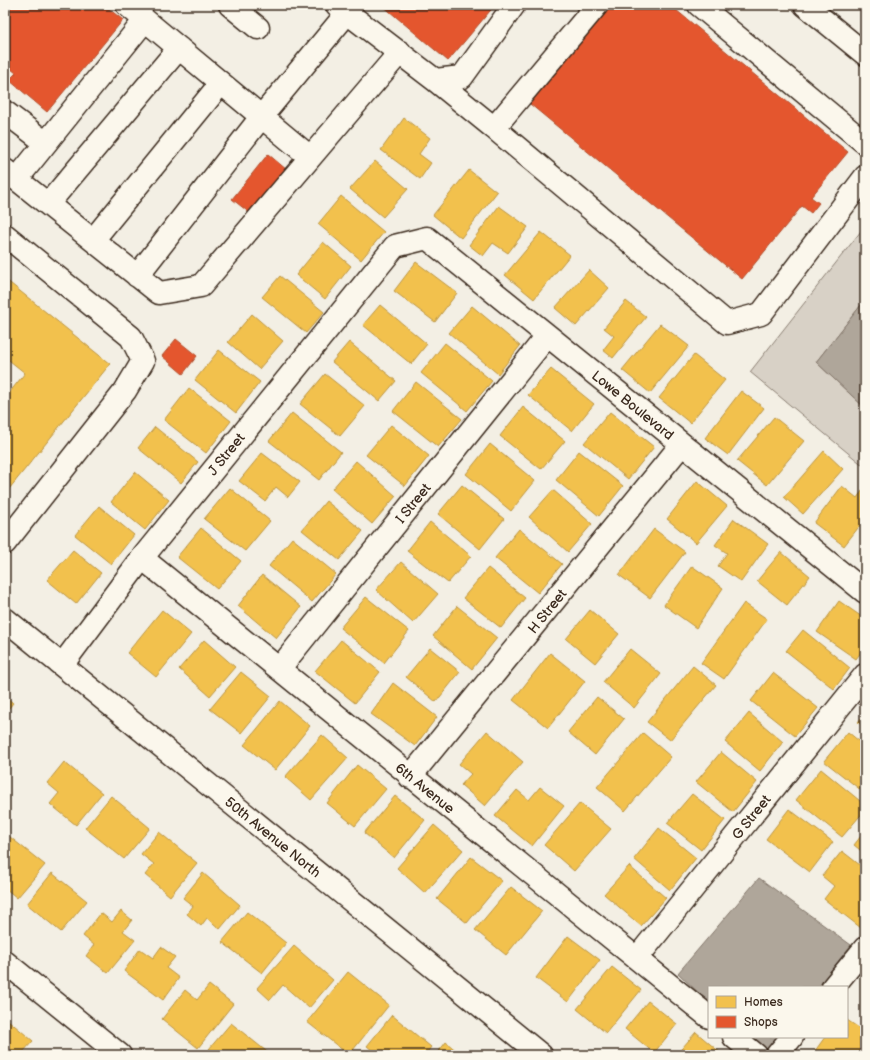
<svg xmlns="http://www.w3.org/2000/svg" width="870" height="1060" viewBox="0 0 870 1060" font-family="'Balsamiq Sans',sans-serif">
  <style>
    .green { fill: #d8d1c6; stroke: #8a7e72 }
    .water { fill: #afa69a; stroke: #817468 }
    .homes { fill: #f2c14e; stroke: #bb9440 }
    .shops { fill: #e4572e; stroke: #b14a29 }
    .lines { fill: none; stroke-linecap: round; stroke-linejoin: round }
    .minor-casing { stroke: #3b2a1e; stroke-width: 25 }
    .minor { stroke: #fbf7ec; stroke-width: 22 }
    .labels { text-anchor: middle; stroke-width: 4; stroke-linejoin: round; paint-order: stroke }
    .street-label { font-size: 14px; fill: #3b2a1e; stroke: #fbf7ec }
  </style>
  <rect width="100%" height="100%" fill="#f3efe4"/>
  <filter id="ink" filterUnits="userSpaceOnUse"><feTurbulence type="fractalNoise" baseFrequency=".025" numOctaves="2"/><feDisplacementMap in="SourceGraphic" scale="8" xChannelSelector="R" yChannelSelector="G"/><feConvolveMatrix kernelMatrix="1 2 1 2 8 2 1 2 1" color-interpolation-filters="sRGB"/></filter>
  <g filter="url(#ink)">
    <path class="green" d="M865 226V300L816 362 865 408V467L750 372Z"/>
    <path class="water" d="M865 300V408L816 362Z
      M759 878 851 945 818 987H709V1003L678 973Z
      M743 1037H779L765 1055Z"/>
    <path class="homes" d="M404 118 430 138 419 154 431 163 420 179 381 150Z
      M375 161 408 189 383 217 350 189Z
      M469 170 497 192 461 238 433 215Z
      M341 196 384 232 361 260 318 224Z
      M499 206 528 227 508 253 493 243 483 256 469 245Z
      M541 232 570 255 534 299 505 275Z
      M323 242 351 266 325 299 296 275Z
      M416 262 457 293 435 322 394 291Z
      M589 270 609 288 576 326 555 308Z
      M280 276 324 312 306 333 262 297Z
      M5 279 110 364 5 494V398L25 373 5 357Z
      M626 301 646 317 613 358 603 350 614 336 604 328Z
      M380 305 427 344 411 364 363 325Z
      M472 306 520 346 498 374 449 333Z
      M252 314 283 341 259 369 228 342Z
      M660 324 689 346 650 393 622 370Z
      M349 342 396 381 379 401 332 362Z
      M445 343 492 381 467 411 421 373Z
      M219 350 260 382 236 413 195 380Z
      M694 355 725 380 690 423 659 398Z
      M551 369 594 404 572 431 528 395Z
      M325 374 365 406 340 436 300 404Z
      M416 382 462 419 438 447 393 411Z
      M189 388 231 421 206 453 164 420Z
      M741 391 764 408 728 455 705 438Z
      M523 407 565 441 541 469 500 436Z
      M610 412 654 447 628 479 584 443Z
      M292 413 341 452 319 480 269 441Z
      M774 417 804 441 767 485 737 461Z
      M391 425 429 456 405 486 366 455Z
      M155 427 198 462 181 483 138 448Z
      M490 444 535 481 511 511 466 474Z
      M579 451 623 486 599 516 556 480Z
      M824 451 843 469 803 514 784 497Z
      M262 453 300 482 288 497 276 487 265 501 239 481Z
      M356 461 396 496 372 524 332 489Z
      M135 472 169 500 145 530 111 502Z
      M697 481 727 506 696 543 667 519Z
      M462 485 504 519 480 549 438 514Z
      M842 486 857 498 865 487V519L844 546 814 523Z
      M230 488 270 521 245 551 204 519Z
      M553 490 592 524 568 552 529 517Z
      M326 501 363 531 339 560 302 530Z
      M99 506 134 535 111 564 75 535Z
      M734 519 768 544 741 582 718 566 727 553 715 545Z
      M430 522 471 556 448 583 407 551Z
      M201 528 241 561 217 589 177 557Z
      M519 529 562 564 538 593 495 558Z
      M654 529 685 552 650 598 619 575Z
      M292 538 336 574 312 602 269 566Z
      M73 550 101 573 76 604 47 580Z
      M781 552 810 576 787 605 757 581Z
      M401 562 438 594 413 623 376 590Z
      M692 566 723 588 696 628 664 605Z
      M488 568 525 598 501 628 463 598Z
      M262 575 301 607 276 638 238 606Z
      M366 597 409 631 384 663 340 628Z
      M839 601 865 619V647L856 659 817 632Z
      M744 603 767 619 724 679 701 663Z
      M457 606 497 638 472 669 433 636Z
      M162 610 191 634 156 677 127 653Z
      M590 610 619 634 595 663 566 639Z
      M803 630 850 668 834 689 786 651Z
      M204 640 235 667 210 696 179 669Z
      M341 640 380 672 355 703 315 671Z
      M430 648 460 672 436 702 406 677Z
      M630 649 661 674 634 708 603 682Z
      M550 653 585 681 548 728 513 700Z
      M693 666 716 685 670 740 647 722Z
      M241 672 271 696 241 733 210 709Z
      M773 673 818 708 795 736 751 701Z
      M393 683 437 717 415 746 371 714Z
      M5 696 13 703 5 713Z
      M597 697 624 719 595 755 568 732Z
      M280 701 310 726 275 770 244 745Z
      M749 713 783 742 760 771 725 742Z
      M865 714V728L858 722Z
      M487 731 523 762 485 806 461 785 471 774 459 764Z
      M848 732 865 746V788L862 791 824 761Z
      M643 733 671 757 625 811 597 787Z
      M322 735 348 758 311 800 285 777Z
      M721 752 757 782 733 812 696 782Z
      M64 762 102 793 76 825 50 804 59 793 47 783Z
      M357 765 386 789 355 826 327 803Z
      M821 769 865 805V810L842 837 796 800Z
      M540 787 564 806 532 846 495 816 517 790 529 800Z
      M692 794 725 820 701 850 667 823Z
      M111 796 150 828 124 859 85 828Z
      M395 796 425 820 394 858 364 833Z
      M580 803 611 829 574 871 544 845Z
      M789 809 833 842 810 872 766 839Z
      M434 825 463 850 425 893 397 868Z
      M659 828 696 858 670 890 634 859Z
      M865 831V854L854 845Z
      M159 832 197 863 170 896 145 875 154 864 141 854Z
      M5 833 45 865 17 898 5 888 7 882 5 880Z
      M842 851 865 869V923L861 928 824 899 834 886 822 876Z
      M471 857 502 881 467 923 437 899Z
      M629 866 666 898 641 926 604 894Z
      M52 873 87 901 61 932 27 904Z
      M203 873 240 905 220 929 207 918 201 926 187 914 193 906 183 898Z
      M511 887 542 911 506 955 475 930Z
      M121 911 132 920 123 931 135 940 108 973 86 956 94 945 83 936 101 913 112 922Z
      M247 912 286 943 262 973 222 942Z
      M568 936 600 960 568 1002 536 978Z
      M294 946 333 980 309 1008 283 985 270 1000 257 988Z
      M161 947 175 957 166 968 179 978 163 1000 124 971 140 949 153 958Z
      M612 967 641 990 606 1033 577 1009Z
      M348 972 389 1005 349 1055 307 1022Z
      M209 985 233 1004 198 1048 162 1019 185 990 197 1000Z
      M648 1001 677 1024 654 1053 625 1029Z
      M392 1015 431 1047 425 1055H378L367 1046Z
      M8 1020 33 1041 22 1053 25 1055H5V1024Z
      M847 1020 865 1032V1051L862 1055H812L825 1037H847Z
      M231 1023 271 1055H217L209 1049Z
      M696 1032 723 1055H676Z
      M446 1042 459 1053 457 1055H436Z"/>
    <path class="shops" d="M5 5H104L123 20 47 112 9 80 16 73 5 64Z
      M382 5H495L448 61Z
      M611 5H670L848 152 811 197 819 203 811 213 802 206 742 279 530 104Z
      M268 154 287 170 251 214 232 199Z
      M176 339 197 356 183 374 162 356Z"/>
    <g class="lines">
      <defs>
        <path id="minor" d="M127 5 310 157
          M230 5 258 28
          M337 5 435 80 462 77 514 5
          M699 5 865 143
          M805 5 865 54
          M435 80 494 128 597 5
          M5 112 46 143
          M494 128 727 323 761 314 865 177
          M5 170 159 293 201 286 400 52
          M17 179 145 20
          M48 204 179 48
          M5 235 131 337 143 361 125 391 5 543
          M93 240 221 83
          M137 276 262 116 347 13
          M142 558 709 1017
          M5 619 541 1055
          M62 665 142 558 395 246 427 238 865 592
          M279 669 547 336
          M410 777 682 444
          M637 958 865 675
          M5 962 120 1055
          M833 987 865 948
          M734 1037 756 1055
          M777 1055 792 1037"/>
      </defs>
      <use href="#minor" class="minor-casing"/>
      <use href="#minor" class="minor"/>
    </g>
  </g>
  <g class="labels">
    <g class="street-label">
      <text transform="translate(633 405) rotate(39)" y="5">Lowe Boulevard</text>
      <text transform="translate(226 454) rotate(-51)" y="5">J Street</text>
      <text transform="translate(413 503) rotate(-51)" y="5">I Street</text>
      <text transform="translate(547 611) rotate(-51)" y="5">H Street</text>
      <text transform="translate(425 788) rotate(39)" y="5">6th Avenue</text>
      <text transform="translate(751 817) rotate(-51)" y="5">G Street</text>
      <text transform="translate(273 837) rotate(39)" y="5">50th Avenue North</text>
    </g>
  </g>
  <rect width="870" height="1060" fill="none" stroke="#fbf7ec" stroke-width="20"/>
  <rect x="10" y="10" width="850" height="1040" fill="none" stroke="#3b2a1e" stroke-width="1.5" filter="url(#ink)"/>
  <rect x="708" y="986" width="140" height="52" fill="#fbf7ec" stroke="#aea59a"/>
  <rect x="716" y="996" width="20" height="12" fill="#f2c14e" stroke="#aea59a"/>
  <text x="744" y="1006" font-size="12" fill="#3b2a1e">Homes</text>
  <rect x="716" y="1016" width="20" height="12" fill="#e4572e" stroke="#aea59a"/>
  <text x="744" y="1026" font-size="12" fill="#3b2a1e">Shops</text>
</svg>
